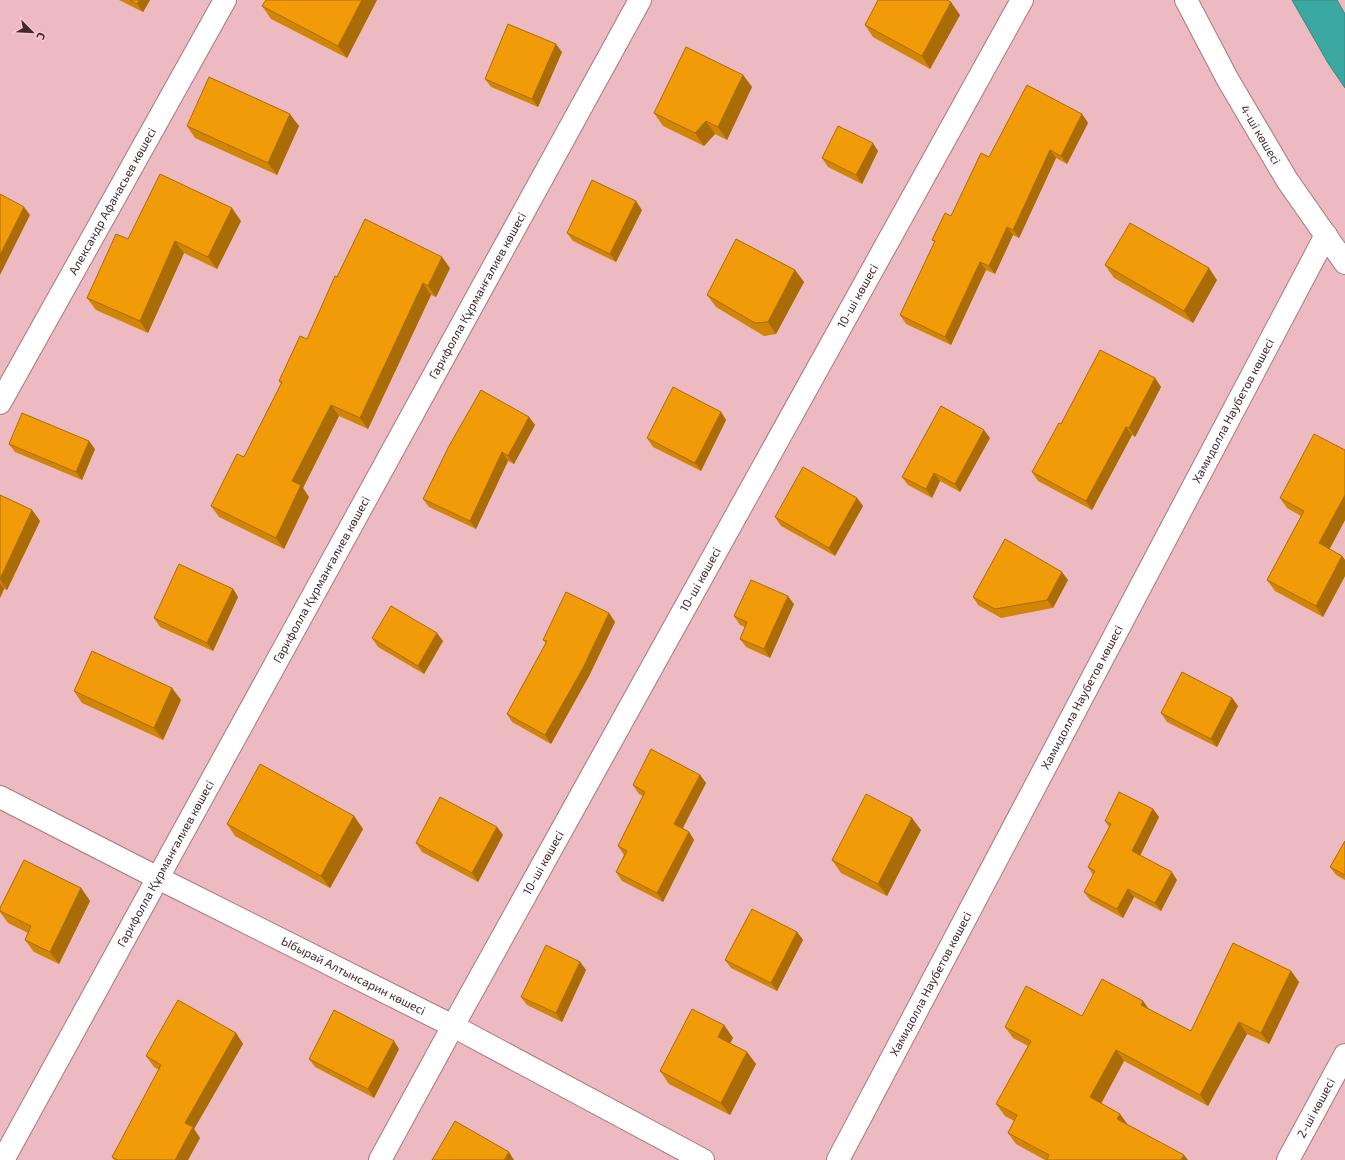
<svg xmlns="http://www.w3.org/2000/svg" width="1345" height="1160" viewBox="0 0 1345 1160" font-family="'Exo 2',sans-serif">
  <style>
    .water { fill: #3ba9a2; stroke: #3c837f }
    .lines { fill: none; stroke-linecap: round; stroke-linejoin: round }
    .minor-casing { stroke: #a7777e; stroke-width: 24 }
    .minor { stroke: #fff; stroke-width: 22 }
    .wall { fill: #d08507 }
    .shaded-wall { fill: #a96c06 }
    .building { fill: #f29b08; stroke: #a96c06 }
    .labels { text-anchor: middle; stroke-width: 4; stroke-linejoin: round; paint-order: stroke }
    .street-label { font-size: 12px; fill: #3e292c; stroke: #fcc7ce }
  </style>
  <rect width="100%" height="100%" fill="#eebac1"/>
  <path class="water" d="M1292 0H1337L1345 14V88L1328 63Z"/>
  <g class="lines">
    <defs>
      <g id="minor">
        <path id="s1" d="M1186 0 1228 80 1287 180 1345 263"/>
        <path id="s2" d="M0 403 225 0"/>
        <path id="s3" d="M0 797 158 878 453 1026 703 1160"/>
        <path id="s4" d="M3 1160 640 0"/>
        <path id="s5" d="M380 1160 453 1026 1022 0"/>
        <path id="s6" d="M838 1160 1326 235"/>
        <path id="s7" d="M1288 1160 1345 1055"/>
      </g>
    </defs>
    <use href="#minor" class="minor-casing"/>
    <use href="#minor" class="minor"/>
  </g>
  <path class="wall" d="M119 0H150L143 12Z
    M266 0H377L347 58 271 19 262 6Z
    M960 15 930 69 873 37 865 25Z
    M562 52 538 107 491 87 485 79Z
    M743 75 752 87 727 140 715 134 704 146 663 126 654 113Z
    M1082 114 1088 123 1067 164 1056 158 1019 238 1013 235 995 274 986 270 951 345 906 324 900 315 935 243 932 240 951 216Z
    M187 126H299L277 175 195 138Z
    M878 151 862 184 828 167 822 158Z
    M642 210 616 262 573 241 567 233Z
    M241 221 217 269 184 253 148 333 96 310 87 298 128 239Z
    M1105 265 1217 280 1193 323 1114 278Z
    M450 268 436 297 431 295 368 429 339 416 303 488 309 497 284 549 219 517 211 506 244 457 281 384 279 381 307 339Z
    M795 270 804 282 776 334 764 336 716 307 707 295Z
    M1155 378 1161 387 1135 437 1132 435 1092 510 1038 481 1032 472 1061 424Z
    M721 412 726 420 701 471 653 447 647 438Z
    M529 417 535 425 514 464 508 461 476 529 429 507 423 499Z
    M990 438 960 492 940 481 932 498 908 485 902 477Z
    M9 444 95 449 82 480 15 452Z
    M1345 450V520L1329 549 1342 556 1345 560V576L1323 617 1275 591 1267 580 1301 516 1287 508 1280 498Z
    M0 495 32 510 40 521 7 590 4 589 0 598Z
    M857 498 863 506 835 556 781 526 775 517Z
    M1068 580 1053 608 1001 618 978 605 973 597Z
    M233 589 238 597 213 651 160 627 154 618Z
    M794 604 770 658 746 647 740 639 745 627 740 625 734 616Z
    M609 613 615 622 589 676 551 744 512 722 507 714 546 643 543 640Z
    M372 638 443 641 424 674 378 647Z
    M172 688 181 700 163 740 82 703 74 691Z
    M1232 698 1238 706 1217 747 1167 722 1161 713Z
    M700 775 706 783 683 828 689 832 694 840 663 902 622 881 616 872 624 855 618 846 643 796 639 794 633 785Z
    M1153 809 1159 817 1140 855 1177 880 1161 911 1134 897 1123 918 1090 900 1084 892 1093 875 1088 867 1109 827 1105 821Z
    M354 816 363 829 330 888 235 836 227 824Z
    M497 827 503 835 478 882 422 852 416 843Z
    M921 830 887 896 841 873 832 860Z
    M1345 841V880L1336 875 1330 867Z
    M81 888 90 901 59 964 34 952 25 940 28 933 8 923 0 912V908Z
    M797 932 803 940 777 991 731 968 725 960Z
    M580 962 586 970 562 1022 527 1005 521 997Z
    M1291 971 1299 982 1269 1044 1247 1034 1208 1106 1124 1061 1101 1104 1120 1114 1127 1124 1188 1160H1045L1016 1144 1008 1133 1014 1121 1005 1116 996 1104 1028 1046 1013 1038 1005 1027 1082 1016 1143 1001 1148 1009 1191 1031Z
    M724 1025 733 1038 730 1043 747 1052 756 1064 730 1115 669 1084 660 1071Z
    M236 1033 243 1044 194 1129 200 1138 188 1160H114L112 1157 159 1070 154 1067 146 1056Z
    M399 1049 374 1098 315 1067 309 1059Z"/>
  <path class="shaded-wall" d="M139 0H150L143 12 137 4Z
    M362 0H377L347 58 338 46Z
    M951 2 960 15 930 69 922 56Z
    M556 44 562 52 538 107 532 99Z
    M743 75 752 87 727 140 718 127Z
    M290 114 299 126 277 175 268 163Z
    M1082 114 1088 123 1067 164 1061 156Z
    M706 121 715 134 704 146 695 133Z
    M873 143 878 151 862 184 856 175Z
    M1050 150 1056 158 1019 238 1013 230Z
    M636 201 642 210 616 262 610 254Z
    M24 207 30 215 0 275V255Z
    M232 208 241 221 217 269 208 257Z
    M1007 227 1013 235 995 274 989 266Z
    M175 241 184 253 148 333 140 321Z
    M442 257 450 268 436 297 428 286Z
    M980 262 986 270 951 345 945 337Z
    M1209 268 1217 280 1193 323 1184 311Z
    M795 270 804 282 776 334 768 322Z
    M423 283 431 295 368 429 360 418Z
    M1155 378 1161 387 1135 437 1129 428Z
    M331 405 339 416 303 488 309 497 284 549 276 538 292 481Z
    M721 412 726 420 701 471 695 463Z
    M529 417 535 425 514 464 508 456Z
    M1126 427 1132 435 1092 510 1086 501Z
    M984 430 990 438 960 492 955 484Z
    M89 441 95 449 82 480 76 472Z
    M502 452 508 461 476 529 470 521Z
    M934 473 940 481 932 498 926 489Z
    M1345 495V520L1327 554 1319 543Z
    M857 498 863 506 835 556 829 548Z
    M32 510 40 521 7 590 0 580V579Z
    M1342 556 1345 560V576L1323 617 1316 606Z
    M1062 572 1068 580 1053 608 1047 600Z
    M0 583 4 589 0 598Z
    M233 589 238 597 213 651 207 643Z
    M788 596 794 604 770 658 764 649Z
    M609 613 615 622 589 676 551 744 545 735Z
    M437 633 443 641 424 674 418 666Z
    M172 688 181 700 163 740 154 728Z
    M1232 698 1238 706 1217 747 1211 739Z
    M700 775 706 783 680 833 674 824Z
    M1153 809 1159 817 1138 860 1132 851Z
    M354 816 363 829 330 888 321 876Z
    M912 818 921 830 887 896 878 884Z
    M497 827 503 835 478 882 472 873Z
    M689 832 694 840 663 902 657 893Z
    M1172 872 1177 880 1161 911 1155 903Z
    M81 888 90 901 59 964 50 952Z
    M1128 889 1134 897 1123 918 1117 909Z
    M797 932 803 940 777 991 771 983Z
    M580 962 586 970 562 1022 556 1013Z
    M1291 971 1299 982 1269 1044 1261 1033Z
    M1143 1001 1151 1012 1141 1005Z
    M1239 1022 1247 1034 1208 1106 1200 1095Z
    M724 1025 733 1038 727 1049 718 1037Z
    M236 1033 243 1044 194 1129 200 1138 188 1160H175L185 1123Z
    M394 1041 399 1049 374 1098 368 1089Z
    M1116 1050 1124 1061 1098 1109 1090 1097Z
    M747 1052 756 1064 730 1115 721 1103Z
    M1120 1114 1128 1125 1117 1119Z
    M509 1152 514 1160H504Z
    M1184 1155 1188 1160H1181Z"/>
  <path class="building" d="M130 0H139L137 4Z
    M266 0H362L338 46 262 6Z
    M878 0H947L951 2 922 56 865 25Z
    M508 24 556 44 532 99 485 79Z
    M686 47 743 75 718 127 706 121 695 133 654 113Z
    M209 77 290 114 268 163 187 126Z
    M1027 85 1082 114 1061 156 1050 150 1013 230 1007 227 989 266 980 262 945 337 900 315 935 241 932 240 945 213 951 216 981 153 989 157Z
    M838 126 873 143 856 175 822 158Z
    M160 174 232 208 208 257 175 241 140 321 87 298 116 234 128 239Z
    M592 180 636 201 610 254 567 233Z
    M0 194 24 207 0 255Z
    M365 219 442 257 428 286 423 283 360 418 331 405 292 481 301 485 276 538 211 506 237 454 244 457 282 382 279 381 300 336 307 339 335 276 337 277Z
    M1130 223 1209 268 1184 311 1105 265Z
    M736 239 795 270 768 322 755 323 707 295Z
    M1100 350 1155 378 1129 428 1126 427 1086 501 1032 472 1059 423 1061 424Z
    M673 387 721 412 695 463 647 438Z
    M481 390 529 417 508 456 502 452 470 521 423 499 449 446Z
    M941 406 984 430 955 484 934 473 926 489 902 477Z
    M22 413 89 441 76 472 9 444Z
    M1314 434 1345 450V495L1319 543 1342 556 1316 606 1267 580 1304 511 1280 498Z
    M803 467 857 498 829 548 775 517Z
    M0 495 32 510 0 579Z
    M1005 539 1062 572 1047 600 995 609 973 597Z
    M179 564 233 589 207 643 154 618Z
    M751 580 788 596 764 649 740 639 747 622 734 616Z
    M566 592 609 613 583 668 545 735 507 714 547 641 543 640Z
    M391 606 437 633 418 666 372 638Z
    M92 651 172 688 154 728 74 691Z
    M1182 672 1232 698 1211 739 1161 713Z
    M651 749 700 775 674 824 689 832 657 893 616 872 627 851 618 846 645 792 633 785Z
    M260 764 354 816 321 876 227 824Z
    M1119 792 1153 809 1132 851 1172 872 1155 903 1128 889 1117 909 1084 892 1095 871 1088 867 1111 824 1105 821Z
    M866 794 912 818 878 884 832 860Z
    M440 797 497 827 472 873 416 843Z
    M1345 841V875L1330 867Z
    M24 860 81 888 50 952 25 940 31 926 0 911V908Z
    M752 909 797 932 771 983 725 960Z
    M1233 943 1291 971 1261 1033 1239 1022 1200 1095 1116 1050 1090 1097 1120 1114 1117 1119 1184 1155 1181 1160H1047L1049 1155 1008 1133 1017 1115 996 1104 1031 1041 1005 1027 1026 986 1082 1016 1102 979 1143 1001 1141 1005 1191 1031Z
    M546 945 580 962 556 1013 521 997Z
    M178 1000 236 1033 185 1123 193 1127 175 1160H118L112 1157 161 1065 146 1056Z
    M692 1009 724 1025 718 1037 747 1052 721 1103 660 1071Z
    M334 1010 394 1041 368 1089 309 1059Z
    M455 1121 509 1152 504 1160H432Z"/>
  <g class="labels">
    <g class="street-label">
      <text dy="4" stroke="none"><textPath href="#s1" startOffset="154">4-ші көшесі</textPath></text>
      <text dy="4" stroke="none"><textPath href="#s2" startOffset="231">Александр Афанасьев көшесі</textPath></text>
      <text dy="4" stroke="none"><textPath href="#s4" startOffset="986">Гарифолла Құрманғалиев көшесі</textPath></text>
      <text dy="4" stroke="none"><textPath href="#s5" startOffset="987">10-ші көшесі</textPath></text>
      <text dy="4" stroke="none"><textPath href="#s6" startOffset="847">Хамидолла Наубетов көшесі</textPath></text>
      <text dy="4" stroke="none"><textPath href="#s4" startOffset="662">Гарифолла Құрманғалиев көшесі</textPath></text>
      <text dy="4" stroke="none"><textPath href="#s5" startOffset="663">10-ші көшесі</textPath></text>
      <text dy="4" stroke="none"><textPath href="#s6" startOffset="523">Хамидолла Наубетов көшесі</textPath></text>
      <text dy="4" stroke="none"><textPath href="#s5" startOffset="339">10-ші көшесі</textPath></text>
      <text dy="4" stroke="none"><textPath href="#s4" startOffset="338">Гарифолла Құрманғалиев көшесі</textPath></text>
      <text dy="4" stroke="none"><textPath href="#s3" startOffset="396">Ыбырай Алтынсарин көшесі</textPath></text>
      <text dy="4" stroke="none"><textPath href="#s6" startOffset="199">Хамидолла Наубетов көшесі</textPath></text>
      <text dy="4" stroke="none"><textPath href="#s7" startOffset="59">2-ші көшесі</textPath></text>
    </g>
  </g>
  <g transform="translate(32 32) rotate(114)" stroke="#fcc7ce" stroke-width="3" paint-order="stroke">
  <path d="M0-3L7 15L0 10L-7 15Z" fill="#3e292c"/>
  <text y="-6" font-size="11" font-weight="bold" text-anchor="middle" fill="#3e292c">С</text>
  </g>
</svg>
